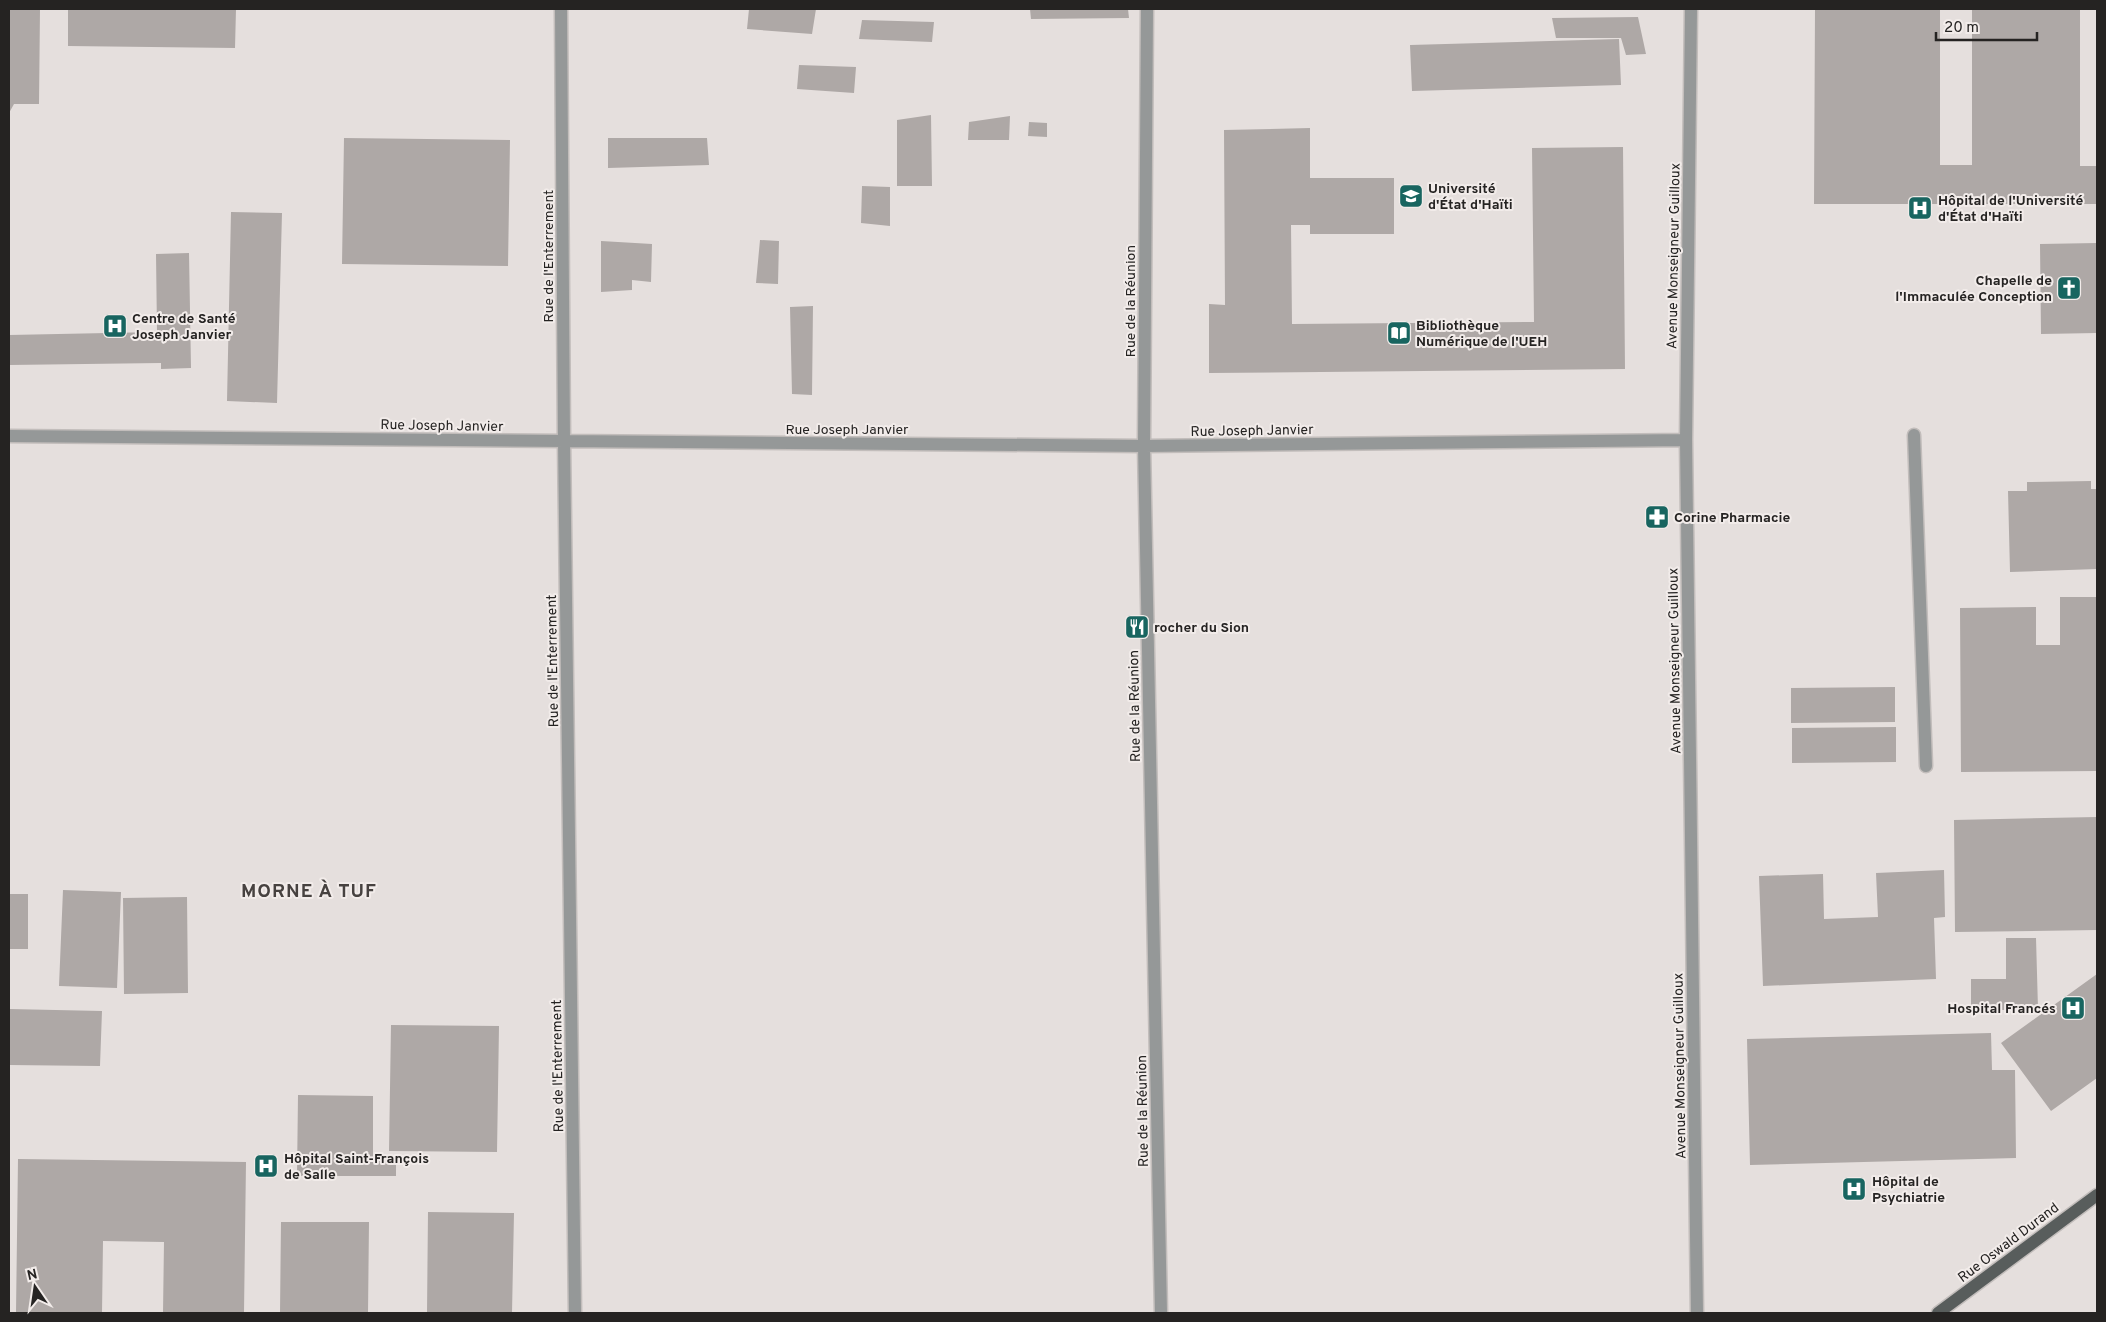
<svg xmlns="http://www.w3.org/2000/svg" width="2106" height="1322" viewBox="0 0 2106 1322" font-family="Overpass,sans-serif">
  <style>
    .building { fill: #aea8a6 }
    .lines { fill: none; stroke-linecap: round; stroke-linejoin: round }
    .minor-casing { stroke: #c2bdbb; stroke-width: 15 }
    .major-casing { stroke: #c2bdbb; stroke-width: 15 }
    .minor { stroke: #959898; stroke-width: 12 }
    .major { stroke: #585d5c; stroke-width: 12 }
    .labels { text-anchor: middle; stroke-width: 4; stroke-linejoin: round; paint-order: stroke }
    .poi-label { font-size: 14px; font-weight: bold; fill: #252322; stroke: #f2ecea; text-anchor: start }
    .street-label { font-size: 14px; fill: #252322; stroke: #f2ecea }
    .district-label { font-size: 19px; font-weight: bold; letter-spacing: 1px; fill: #474240; stroke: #f2ecea }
  </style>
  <rect width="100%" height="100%" fill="#e5dfdd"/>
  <path class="building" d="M9 9H40L39 104H14L9 113Z
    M68 9H236L235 48 68 46Z
    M749 9H816L812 34 747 29Z
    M1030 9H1128L1129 18 1031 19Z
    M1815 9H1940V165H1972V9H2080V166H2097V204H1814Z
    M1638 17 1646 54 1626 55 1621 38H1556L1552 18Z
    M862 20 934 22 932 42 859 39Z
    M1619 39 1621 85 1412 91 1410 45Z
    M799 65 856 67 854 93 797 89Z
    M931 115 932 186H897V120Z
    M1010 116 1009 140H968L969 122Z
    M1029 122 1047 123V137L1028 136Z
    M1310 128V178H1394V234H1310V225H1291L1292 324 1534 322 1532 148 1623 147 1625 369 1209 373V304L1225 305 1224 130Z
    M344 138 510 140 508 266 342 264Z
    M608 138H707L709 165 608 168Z
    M862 186 890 187V226L861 223Z
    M231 212 282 213 277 403 227 401Z
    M760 240 779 241 778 284 756 283Z
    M601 241 652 244 651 282 632 280V290L601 292Z
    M2097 243V333L2041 334 2040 244Z
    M189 253 191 368 161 369V363L9 365V335L157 332 156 254Z
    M813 306 812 395 792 394 790 307Z
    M2091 481V489H2097V569L2010 572 2008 491H2027V482Z
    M2060 597H2097V771L1961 772 1960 608 2036 607V645H2060Z
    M1895 687V722L1791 723V688Z
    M1896 727V762L1792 763V728Z
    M2097 817V930L1955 932 1954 820Z
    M1944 870 1945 917 1934 918 1936 979 1763 986 1759 876 1823 874 1824 919 1878 917 1876 873Z
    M63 890 121 892 117 988 59 986Z
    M9 894H28V949H9Z
    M187 897 188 993 124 994 123 898Z
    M2006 938H2036L2038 1009 1971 1011V979H2006Z
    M2097 974V1078L2051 1111 2001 1043Z
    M9 1009 102 1011 100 1066 9 1065Z
    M391 1025 499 1026 497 1152 389 1151Z
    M1991 1033 1992 1070H2015L2016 1158 1750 1165 1747 1039Z
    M298 1095 373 1096V1157H396V1176H297Z
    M18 1159 246 1162 244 1313H163L164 1242 103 1241 102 1313H16Z
    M428 1212 514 1213 512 1313H427Z
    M281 1222H369L368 1313H280Z"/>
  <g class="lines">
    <defs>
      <path id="minor" d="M561 9 564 441 575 1313
        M1147 9 1144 446 1161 1313
        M1691 9 1686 440 1697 1313
        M1914 435 1926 766
        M9 436 1144 446 1686 440"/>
      <path id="major" d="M1938 1313 2097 1195"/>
    </defs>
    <use href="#minor" class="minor-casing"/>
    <use href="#major" class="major-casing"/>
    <use href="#minor" class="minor"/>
    <use href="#major" class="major"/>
  </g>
  <defs>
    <symbol id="university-square" viewBox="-11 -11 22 22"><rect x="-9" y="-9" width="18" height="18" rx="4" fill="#186560" stroke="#f2ecea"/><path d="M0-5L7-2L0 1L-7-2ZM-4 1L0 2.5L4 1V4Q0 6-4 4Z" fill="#fff"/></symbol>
    <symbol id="hospital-square" viewBox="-11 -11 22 22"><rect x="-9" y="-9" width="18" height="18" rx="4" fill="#186560" stroke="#f2ecea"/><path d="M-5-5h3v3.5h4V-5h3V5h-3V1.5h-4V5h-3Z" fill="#fff"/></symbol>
    <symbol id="church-square" viewBox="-11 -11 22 22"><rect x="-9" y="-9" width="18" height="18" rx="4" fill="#186560" stroke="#f2ecea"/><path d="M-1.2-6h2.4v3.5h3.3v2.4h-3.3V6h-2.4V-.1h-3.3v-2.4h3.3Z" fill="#fff"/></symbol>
    <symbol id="library-square" viewBox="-11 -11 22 22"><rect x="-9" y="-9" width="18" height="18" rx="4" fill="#186560" stroke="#f2ecea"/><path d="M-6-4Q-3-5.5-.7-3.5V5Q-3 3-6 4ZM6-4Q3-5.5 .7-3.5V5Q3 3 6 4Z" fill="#fff"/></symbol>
    <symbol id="pharmacy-square" viewBox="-11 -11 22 22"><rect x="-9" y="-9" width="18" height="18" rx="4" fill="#186560" stroke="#f2ecea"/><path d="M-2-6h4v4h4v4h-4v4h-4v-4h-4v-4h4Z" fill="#fff"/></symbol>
    <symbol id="restaurant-square" viewBox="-11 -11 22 22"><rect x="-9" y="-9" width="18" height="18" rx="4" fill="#186560" stroke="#f2ecea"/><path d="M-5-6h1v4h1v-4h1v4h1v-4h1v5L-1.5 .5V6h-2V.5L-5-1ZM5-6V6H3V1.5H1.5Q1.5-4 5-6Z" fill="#fff"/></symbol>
  </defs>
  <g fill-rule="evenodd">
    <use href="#university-square" x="1397" y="182" width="28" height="28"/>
    <use href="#hospital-square" x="1906" y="194" width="28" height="28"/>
    <use href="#church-square" x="2055" y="274" width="28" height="28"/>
    <use href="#hospital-square" x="101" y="312" width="28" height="28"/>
    <use href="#library-square" x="1385" y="319" width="28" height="28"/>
    <use href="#pharmacy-square" x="1643" y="503" width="28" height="28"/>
    <use href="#restaurant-square" x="1123" y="613" width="28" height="28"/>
    <use href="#hospital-square" x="2059" y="994" width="28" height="28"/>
    <use href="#hospital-square" x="252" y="1152" width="28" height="28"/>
    <use href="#hospital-square" x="1840" y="1175" width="28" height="28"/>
  </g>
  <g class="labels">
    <g class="poi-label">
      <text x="1428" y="193">Université<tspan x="1428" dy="16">d'État d'Haïti</tspan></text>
      <text x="1938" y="205">Hôpital de l'Université<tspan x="1938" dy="16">d'État d'Haïti</tspan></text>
      <text x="2052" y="285" text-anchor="end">Chapelle de<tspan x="2052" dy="16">l'Immaculée Conception</tspan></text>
      <text x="132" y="323">Centre de Santé<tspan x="132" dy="16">Joseph Janvier</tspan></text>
      <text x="1416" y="330">Bibliothèque<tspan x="1416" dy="16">Numérique de l'UEH</tspan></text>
      <text x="1674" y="522">Corine Pharmacie</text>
      <text x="1154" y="632">rocher du Sion</text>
      <text x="2056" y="1013" text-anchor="end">Hospital Francés</text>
      <text x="284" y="1163">Hôpital Saint-François<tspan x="284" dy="16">de Salle</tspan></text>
      <text x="1872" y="1186">Hôpital de<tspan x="1872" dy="16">Psychiatrie</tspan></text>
    </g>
    <g class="street-label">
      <text transform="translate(548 256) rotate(-90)" y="5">Rue de l'Enterrement</text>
      <text transform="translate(1673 256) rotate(-89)" y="5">Avenue Monseigneur Guilloux</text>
      <text transform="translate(1130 301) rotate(-90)" y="5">Rue de la Réunion</text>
      <text transform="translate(442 425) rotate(1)" y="5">Rue Joseph Janvier</text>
      <text x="847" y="434">Rue Joseph Janvier</text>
      <text transform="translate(1252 430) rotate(-1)" y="5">Rue Joseph Janvier</text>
      <text transform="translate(552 661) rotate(-91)" y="5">Rue de l'Enterrement</text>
      <text transform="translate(1674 661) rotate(-91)" y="5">Avenue Monseigneur Guilloux</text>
      <text transform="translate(1134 706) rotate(-91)" y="5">Rue de la Réunion</text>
      <text transform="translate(557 1066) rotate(-91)" y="5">Rue de l'Enterrement</text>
      <text transform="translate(1679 1066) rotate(-91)" y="5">Avenue Monseigneur Guilloux</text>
      <text transform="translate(1142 1111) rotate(-91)" y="5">Rue de la Réunion</text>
      <text transform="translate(2008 1242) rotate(-37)" y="5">Rue Oswald Durand</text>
    </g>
    <g class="district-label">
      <text x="309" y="897">MORNE À TUF</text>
    </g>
  </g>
  <rect width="2106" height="1322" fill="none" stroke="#252322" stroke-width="20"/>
  <g transform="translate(35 1287) rotate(347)" stroke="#f2ecea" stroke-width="4" paint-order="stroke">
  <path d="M0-4L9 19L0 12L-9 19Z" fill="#252322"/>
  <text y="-8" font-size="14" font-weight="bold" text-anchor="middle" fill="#252322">N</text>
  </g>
  <path d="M1936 32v8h101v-8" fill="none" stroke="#252322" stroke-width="2.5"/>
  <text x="1944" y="32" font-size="15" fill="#252322" stroke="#f2ecea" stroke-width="4" paint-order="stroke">20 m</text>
</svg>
